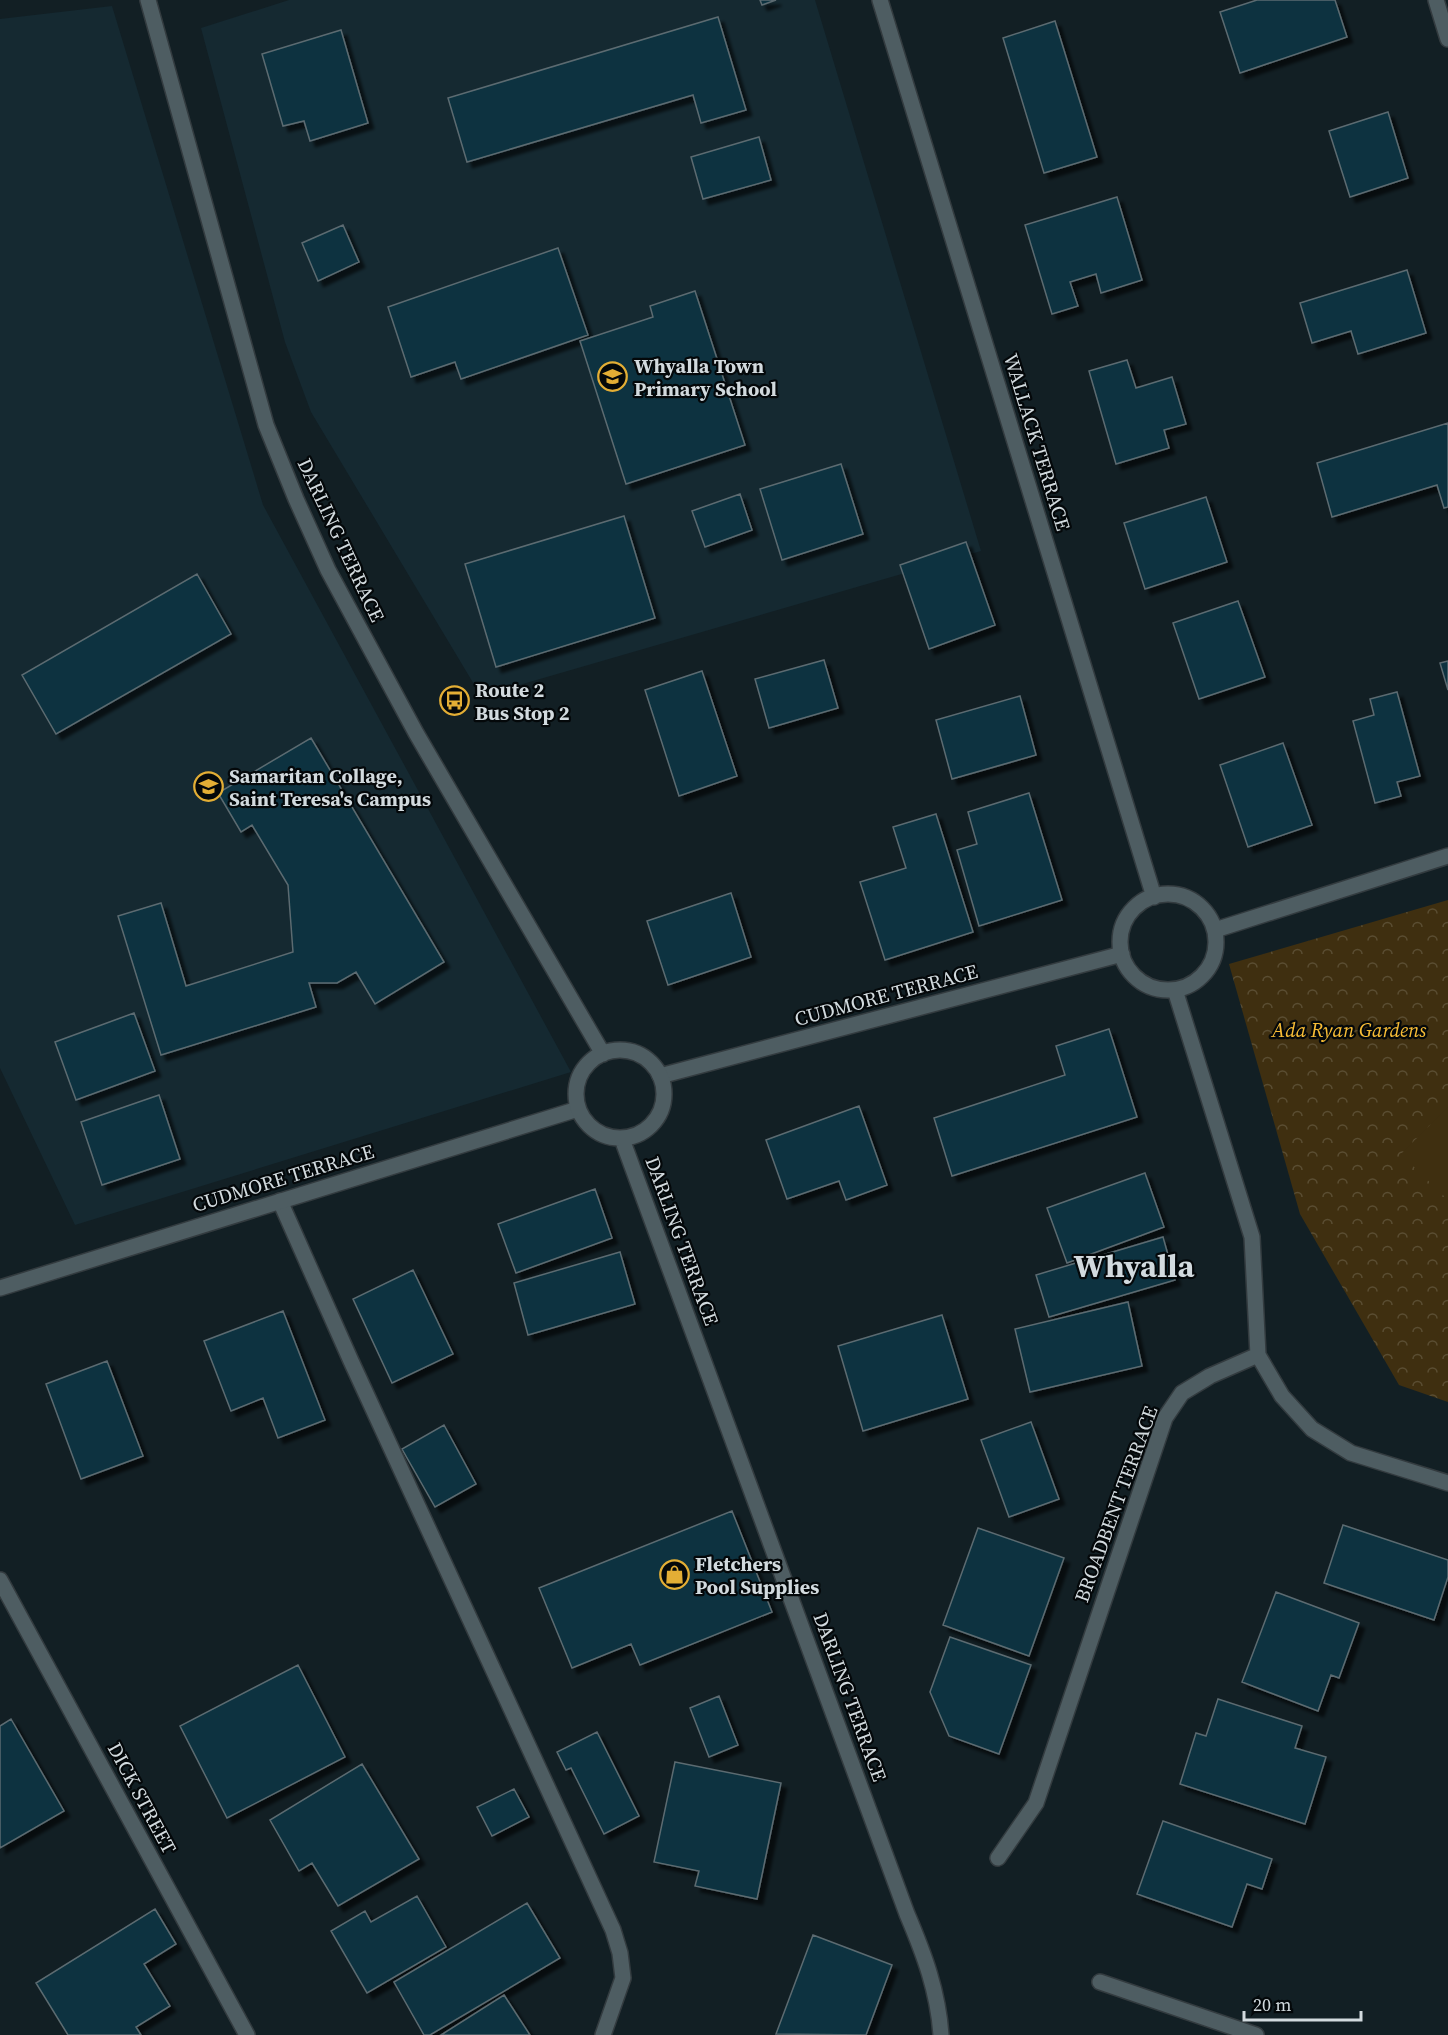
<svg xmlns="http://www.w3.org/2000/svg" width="1448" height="2035" viewBox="0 0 1448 2035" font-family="'Source Serif 4',serif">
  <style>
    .built { fill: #152931 }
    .park { fill: url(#park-crowns) }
    .garden { fill: #3f2f10 }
    .building { fill: #093340; stroke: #5c6b71; stroke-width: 1.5; filter: url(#shadow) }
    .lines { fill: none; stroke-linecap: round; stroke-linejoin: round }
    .service-casing { stroke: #333b3f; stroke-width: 18 }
    .minor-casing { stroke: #333b3f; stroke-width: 18 }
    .secondary-casing { stroke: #333b3f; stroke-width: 18 }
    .service { stroke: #4e5d62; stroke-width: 15 }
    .minor { stroke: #4e5d62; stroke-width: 15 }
    .secondary { stroke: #4e5d62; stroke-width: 15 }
    .labels { text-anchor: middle; stroke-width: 4.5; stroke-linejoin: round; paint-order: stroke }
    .poi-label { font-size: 20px; font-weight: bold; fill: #d2dade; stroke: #04080a; text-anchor: start }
    .street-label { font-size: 20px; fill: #d2dade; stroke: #04080a }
    .park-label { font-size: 20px; font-style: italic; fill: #f8bd36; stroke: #04080a }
    .town-label { font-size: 32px; font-weight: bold; fill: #d2dade; stroke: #04080a }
  </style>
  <defs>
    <pattern id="park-crowns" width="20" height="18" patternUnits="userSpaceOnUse" patternTransform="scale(1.5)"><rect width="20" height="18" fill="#3f2f10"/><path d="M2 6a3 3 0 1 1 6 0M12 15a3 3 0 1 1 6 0" fill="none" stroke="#5a4d32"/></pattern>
    <filter id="shadow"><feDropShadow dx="5.5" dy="5.5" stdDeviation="1.5" flood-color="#0009"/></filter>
  </defs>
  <rect width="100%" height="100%" fill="#121f24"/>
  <path class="built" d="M289 0H815L981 551 481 696 311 412 285 342 201 28Z
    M112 6 263 505 571 1072 75 1225 0 1068V19Z"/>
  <path class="park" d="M1448 900V1402L1399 1385 1300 1214 1229 964Z"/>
  <path class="garden" d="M1448 1107V1200L1401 1154Z"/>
  <path class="building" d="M760 0H776L762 5Z
    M1257 0H1335L1347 37 1240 73 1220 12Z
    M718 17 746 110 701 123 693 95 467 162 448 98Z
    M1055 21 1097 157 1044 173 1003 38Z
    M341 30 368 123 310 141 304 121 283 126 262 54Z
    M1388 112 1408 178 1350 197 1329 131Z
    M759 137 771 180 703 199 691 157Z
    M1117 197 1142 280 1101 293 1096 274 1070 282 1078 306 1052 314 1025 225Z
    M343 225 359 262 318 281 302 243Z
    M558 248 588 335 461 379 455 362 411 377 388 307Z
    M1407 270 1426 333 1358 354 1351 331 1312 343 1300 303Z
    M695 291 745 445 626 484 580 341 653 317 650 306Z
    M1127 360 1136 388 1172 377 1186 424 1164 430 1169 448 1116 464 1089 371Z
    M1448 423V507L1444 508 1437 485 1332 517 1317 463Z
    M841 464 863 534 782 560 760 489Z
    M740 494 752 530 705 547 692 511Z
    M1206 497 1227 562 1145 589 1124 523Z
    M624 516 655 618 496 667 465 564Z
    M966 542 995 625 929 649 900 565Z
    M197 574 231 634 56 734 22 675Z
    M1238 601 1265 677 1199 699 1173 623Z
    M824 660 838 708 769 728 755 679Z
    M1448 661V690L1440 663Z
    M702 671 737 776 679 796 645 690Z
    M1397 692 1420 776 1397 782 1401 796 1375 803 1353 721 1374 715 1370 699Z
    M1020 696 1036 755 952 779 936 720Z
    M311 738 444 962 375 1004 356 972 337 983H309L316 1007 161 1055 118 916 161 903 186 986 293 952 288 885 252 825 241 832 218 793Z
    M1283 743 1312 825 1248 847 1220 765Z
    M1029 793 1062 900 979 926 957 850 977 844 968 812Z
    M936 814 973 932 885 960 860 882 906 868 893 827Z
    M731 893 751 957 668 985 647 921Z
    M134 1013 155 1071 76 1100 55 1042Z
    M1109 1029 1137 1117 952 1176 934 1118 1065 1075 1056 1046Z
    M159 1095 180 1159 102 1185 81 1122Z
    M859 1106 887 1185 846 1200 839 1181 787 1199 766 1140Z
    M1145 1173 1164 1227 1067 1263 1047 1208Z
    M595 1189 612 1238 516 1273 498 1224Z
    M1163 1237 1175 1280 1049 1317 1036 1275Z
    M620 1252 635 1304 528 1335 514 1283Z
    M413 1270 453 1354 392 1383 353 1299Z
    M1128 1302 1142 1366 1030 1392 1015 1329Z
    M283 1311 325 1420 278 1438 263 1398 231 1411 204 1341Z
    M942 1315 968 1399 863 1431 838 1346Z
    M107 1361 143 1456 81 1479 46 1384Z
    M1031 1422 1059 1499 1009 1517 981 1440Z
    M444 1425 476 1484 435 1507 402 1449Z
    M732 1511 772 1612 640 1665 631 1644 572 1668 539 1588Z
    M1343 1525 1448 1560V1577L1434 1620 1324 1583Z
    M978 1528 1064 1558 1029 1656 943 1625Z
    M1276 1592 1359 1623 1339 1678 1331 1675 1318 1711 1242 1682Z
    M950 1637 1031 1665 999 1754 949 1736 930 1692Z
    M298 1665 345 1757 227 1818 180 1726Z
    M719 1696 738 1745 709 1757 690 1708Z
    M1218 1699 1302 1726 1295 1748 1326 1757 1305 1824 1180 1784 1196 1733 1206 1736Z
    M11 1719 64 1811 0 1848V1726Z
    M597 1732 639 1816 604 1834 571 1768 566 1770 557 1752Z
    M675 1762 781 1783 757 1899 695 1886 699 1871 654 1862Z
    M362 1764 419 1859 338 1906 312 1863 299 1871 270 1820Z
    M514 1789 529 1817 492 1836 477 1807Z
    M1163 1821 1272 1859 1262 1889 1247 1884 1232 1927 1137 1894Z
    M417 1896 446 1947 367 1993 331 1931 365 1911 371 1922Z
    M527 1903 560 1958 430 2035H424L394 1982Z
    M155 1909 176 1944 144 1964 170 2006 136 2027 141 2035H68L36 1983Z
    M813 1935 892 1965 866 2035 776 2034Z
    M504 1995 530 2035H441Z"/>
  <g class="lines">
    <defs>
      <path id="service" d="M280 1201 351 1361 613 1930 620 1953 623 1978 603 2035"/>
      <path id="minor" d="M880 0 1154 897
        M1436 0 1448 39
        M1120 942a48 48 0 1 1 96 0a48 48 0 1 1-96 0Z
        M1215 930 1448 856
        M1175 990 1252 1237 1258 1355 1282 1396 1312 1429 1351 1453 1448 1483
        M660 1076 1122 954
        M0 1288 578 1109
        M0 1580 247 2035
        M998 1858 1036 1803 1165 1418 1182 1393 1210 1376 1258 1355
        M1100 1982 1256 2035"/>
      <path id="secondary" d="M148 0 266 425 296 499 328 570 416 733 603 1054
        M576 1094a44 44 0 1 1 88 0a44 44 0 1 1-88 0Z
        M622 1139 907 1914C924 1954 938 1991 941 2035"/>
    </defs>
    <use href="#service" class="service-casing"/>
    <use href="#minor" class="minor-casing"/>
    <use href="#secondary" class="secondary-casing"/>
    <use href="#service" class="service"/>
    <use href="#minor" class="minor"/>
    <use href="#secondary" class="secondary"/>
  </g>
  <defs>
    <symbol id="school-ring" viewBox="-11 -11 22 22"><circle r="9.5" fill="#04080a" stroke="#e3ae35" stroke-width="1.5"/><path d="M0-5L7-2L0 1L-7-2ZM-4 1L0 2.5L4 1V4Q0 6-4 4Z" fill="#e3ae35"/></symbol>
    <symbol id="bus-ring" viewBox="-11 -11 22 22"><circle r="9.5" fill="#04080a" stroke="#e3ae35" stroke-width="1.5"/><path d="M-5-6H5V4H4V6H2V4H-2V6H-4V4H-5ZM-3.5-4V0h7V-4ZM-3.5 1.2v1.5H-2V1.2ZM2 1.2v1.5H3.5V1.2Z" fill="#e3ae35"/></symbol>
    <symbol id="shop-ring" viewBox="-11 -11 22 22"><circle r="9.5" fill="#04080a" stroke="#e3ae35" stroke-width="1.5"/><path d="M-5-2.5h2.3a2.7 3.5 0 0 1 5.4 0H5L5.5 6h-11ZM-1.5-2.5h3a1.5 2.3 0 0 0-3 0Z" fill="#e3ae35"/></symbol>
  </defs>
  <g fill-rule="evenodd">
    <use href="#school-ring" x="596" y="360" width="33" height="33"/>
    <use href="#bus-ring" x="438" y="684" width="33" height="33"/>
    <use href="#school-ring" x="192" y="770" width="33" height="33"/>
    <use href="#shop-ring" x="658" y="1558" width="33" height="33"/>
  </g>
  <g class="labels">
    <g class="poi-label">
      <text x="634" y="373">Whyalla Town<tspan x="634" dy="23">Primary School</tspan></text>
      <text x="475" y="697">Route 2<tspan x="475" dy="23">Bus Stop 2</tspan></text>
      <text x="229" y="783">Samaritan Collage,<tspan x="229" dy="23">Saint Teresa's Campus</tspan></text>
      <text x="695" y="1571">Fletchers<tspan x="695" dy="23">Pool Supplies</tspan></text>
    </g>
    <g class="street-label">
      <text transform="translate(1037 442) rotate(73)" y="7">WALLACK TERRACE</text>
      <text transform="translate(341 540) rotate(65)" y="7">DARLING TERRACE</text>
      <text transform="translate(886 995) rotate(-15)" y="7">CUDMORE TERRACE</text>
      <text transform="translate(283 1178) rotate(-17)" y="7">CUDMORE TERRACE</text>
      <text transform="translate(682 1241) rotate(70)" y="7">DARLING TERRACE</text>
      <text transform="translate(1116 1504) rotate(-70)" y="7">BROADBENT TERRACE</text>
      <text transform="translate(850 1697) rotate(70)" y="7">DARLING TERRACE</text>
      <text transform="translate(142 1798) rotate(62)" y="7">DICK STREET</text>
    </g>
    <g class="park-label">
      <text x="1349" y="1037">Ada Ryan Gardens</text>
    </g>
    <g class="town-label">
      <text x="1134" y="1277">Whyalla</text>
    </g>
  </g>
  <path d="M1244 2011v9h117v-9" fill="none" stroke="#d2dade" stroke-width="3"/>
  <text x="1253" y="2011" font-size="18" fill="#d2dade" stroke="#04080a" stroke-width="4.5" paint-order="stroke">20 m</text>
</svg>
